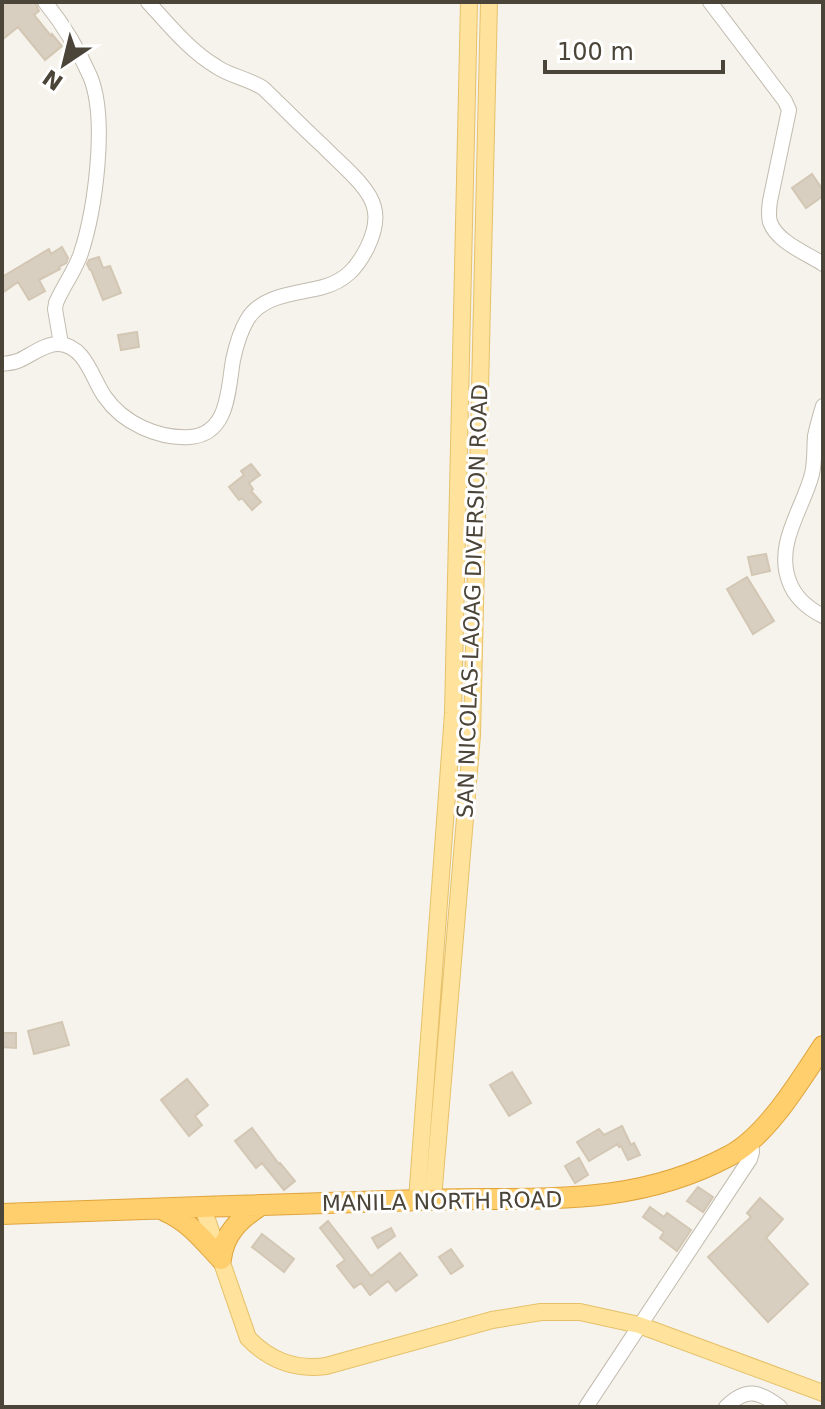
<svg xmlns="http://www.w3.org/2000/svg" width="825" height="1409" viewBox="0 0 825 1409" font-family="'DejaVu Sans',sans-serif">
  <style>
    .building { fill: #d8cfc1; stroke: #d3c7b4; stroke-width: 2 }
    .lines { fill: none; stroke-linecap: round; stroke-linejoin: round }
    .minor-casing { stroke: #c2bbae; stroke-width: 16 }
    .major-casing { stroke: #e6c16a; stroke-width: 18 }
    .highway-casing { stroke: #e0a43c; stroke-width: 22 }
    .minor { stroke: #fff; stroke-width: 14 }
    .major { stroke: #ffe39c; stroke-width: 16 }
    .highway { stroke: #ffcf6e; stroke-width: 20 }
    .labels { text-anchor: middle; stroke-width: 6; stroke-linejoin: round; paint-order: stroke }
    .street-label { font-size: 22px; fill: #4b4439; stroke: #fff }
  </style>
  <rect width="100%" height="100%" fill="#f6f3ec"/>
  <path class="building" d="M2 2H35L39 11 34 15 51 36 52 34 62 46 45 60 18 27 2 40Z
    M812 174 823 190V196L806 208 792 188Z
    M62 247 68 258 66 263 59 267 60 269 39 280 45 291 29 300 18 282 2 293V277L49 249 51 254Z
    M99 257 103 268 110 266 121 293 103 300 91 270H90L87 264 89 260Z
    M137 332 139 347 121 350 118 335Z
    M251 464 260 475 249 483 253 489 251 491 261 502 252 510 242 498 239 500 229 487 244 475 241 471Z
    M766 554 770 571 752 575 748 557Z
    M747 577 774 621 753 634 727 589Z
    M62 1022 69 1045 34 1054 28 1031Z
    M2 1033H16V1048L2 1047Z
    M512 1072 531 1103 509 1116 490 1085Z
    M187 1079 208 1105 195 1116 202 1125 189 1136 161 1100Z
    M622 1126 631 1145 634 1143 640 1155 628 1160 621 1146 619 1147 618 1144 589 1161 577 1142 599 1129 604 1135Z
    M252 1128 279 1164 280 1163 295 1181 284 1190 262 1163 256 1168 235 1141Z
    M579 1158 588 1175 575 1183 565 1166Z
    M698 1187 713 1197 703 1212 687 1201Z
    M760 1198 783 1219 766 1238 808 1284 768 1322 708 1257 751 1217 747 1213Z
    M650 1207 664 1217 667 1213 691 1230 677 1251 660 1238 664 1232 643 1217Z
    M328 1221 371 1276 400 1253 417 1275 396 1291 388 1281 370 1295 361 1283 354 1288 337 1266 345 1260 320 1228Z
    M391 1228 395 1236 378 1248 372 1238Z
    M262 1234 294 1259 284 1272 252 1247Z
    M451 1249 463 1266 451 1274 439 1257Z"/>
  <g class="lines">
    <defs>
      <path id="minor" d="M45 2C62 23 79 51 90 76 108 119 95 210 81 253 75 271 63 286 56 303L55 309 61 344
        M710 2 785 101 789 110 770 201C769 208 768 215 770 222 777 242 806 253 823 264
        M2 364C8 363 14 363 20 360 31 355 46 343 59 344 86 346 92 379 105 397 123 423 158 439 190 437 229 434 228 389 233 360 236 346 240 332 247 320 262 294 298 294 323 287 345 281 357 268 367 248 373 236 378 221 374 207 369 186 339 163 324 147 303 128 283 107 263 88 247 78 230 76 217 67 190 51 169 25 148 2
        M823 406C820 416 817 426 815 436 814 448 815 461 812 474 803 509 775 543 789 581 795 598 807 608 823 616
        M586 1407 750 1159 752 1152 751 1142
        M726 1407C746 1387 759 1391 780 1407"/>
      <path id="major" d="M433 1199 472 735 489 2
        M417 1200 453 713 469 2
        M203 1208 248 1338C270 1361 295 1370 326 1366L492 1320 541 1312H580L639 1325 823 1393"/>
      <path id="highway" d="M165 1211C189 1221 204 1241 221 1259
        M2 1214C142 1209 281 1204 421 1200 530 1196 628 1210 729 1156 767 1136 799 1082 823 1046
        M221 1259C224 1233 240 1219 261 1205"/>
    </defs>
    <use href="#minor" class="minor-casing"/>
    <use href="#major" class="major-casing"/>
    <use href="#highway" class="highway-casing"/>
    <use href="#minor" class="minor"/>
    <use href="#major" class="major"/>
    <use href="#highway" class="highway"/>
  </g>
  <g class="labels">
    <g class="street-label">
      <text transform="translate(472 601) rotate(-88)" y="8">SAN NICOLAS-LAOAG DIVERSION ROAD</text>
      <text transform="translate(442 1201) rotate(-1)" y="8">MANILA NORTH ROAD</text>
    </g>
  </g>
  <rect width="825" height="1409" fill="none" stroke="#4b4439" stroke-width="8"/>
  <g transform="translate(64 64) rotate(215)" stroke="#ffffff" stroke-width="6" paint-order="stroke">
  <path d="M0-6L14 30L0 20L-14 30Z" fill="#4b4439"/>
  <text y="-12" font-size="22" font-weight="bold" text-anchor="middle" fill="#4b4439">N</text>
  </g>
  <path d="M545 60v12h178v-12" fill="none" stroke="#4b4439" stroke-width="4"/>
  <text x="557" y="60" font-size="24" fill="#4b4439" stroke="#ffffff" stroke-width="6" paint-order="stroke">100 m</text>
</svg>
